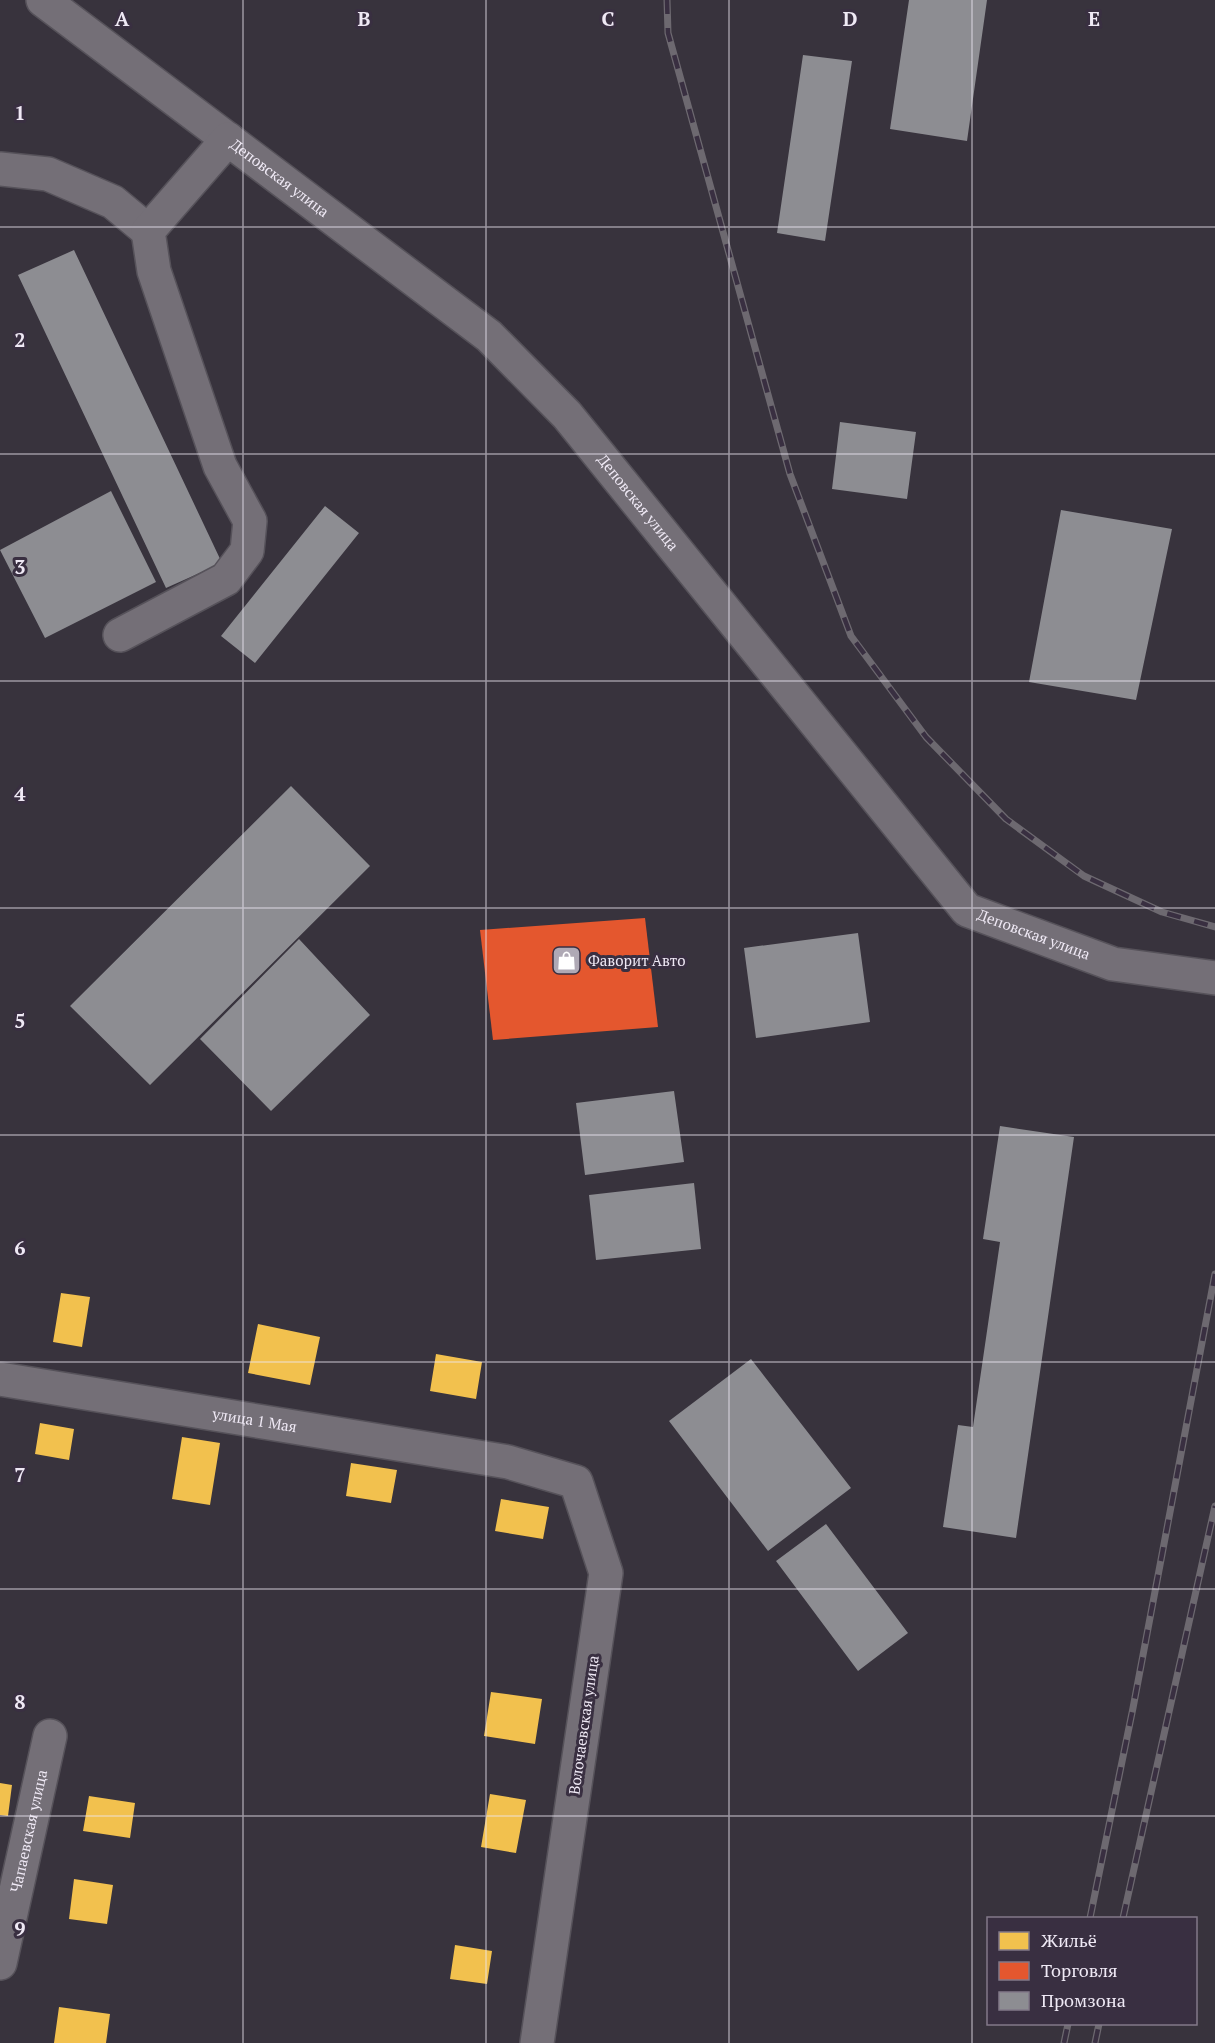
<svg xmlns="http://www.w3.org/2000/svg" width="1215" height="2043" viewBox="0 0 1215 2043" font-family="'PT Serif',serif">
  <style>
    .homes { fill: #f2c14e }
    .shops { fill: #e4572e }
    .industry { fill: #8d8d92 }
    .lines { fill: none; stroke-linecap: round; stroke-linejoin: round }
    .minor-casing { stroke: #56525a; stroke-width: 36 }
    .minor { stroke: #746f77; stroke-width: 33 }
    .rail-casing { stroke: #6d6970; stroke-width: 7 }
    .rail { stroke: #392f41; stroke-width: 4.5; stroke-dasharray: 14; stroke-linecap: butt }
    .grid { fill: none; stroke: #efe9f5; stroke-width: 1.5; stroke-opacity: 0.55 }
    .labels { text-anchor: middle; stroke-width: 6; stroke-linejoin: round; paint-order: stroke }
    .street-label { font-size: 15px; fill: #efe9f5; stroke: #392f41 }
    .poi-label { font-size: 15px; fill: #efe9f5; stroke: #392f41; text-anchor: start }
    .grid-label { font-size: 20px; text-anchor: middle; font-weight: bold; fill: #efe9f5; stroke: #392f41; stroke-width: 6; stroke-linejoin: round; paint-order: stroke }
  </style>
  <rect width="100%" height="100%" fill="#38333d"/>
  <path class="homes" d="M61 1293 90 1297 82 1347 53 1342Z
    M258 1324 320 1337 310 1385 248 1373Z
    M436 1354 482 1362 476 1399 430 1391Z
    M40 1423 74 1429 69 1460 35 1454Z
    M182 1437 220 1443 210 1505 172 1499Z
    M351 1463 397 1470 391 1503 346 1496Z
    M501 1499 549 1507 543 1539 495 1531Z
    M491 1692 542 1699 535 1744 484 1736Z
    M0 1783 12 1785 8 1816 0 1815Z
    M490 1794 526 1800 516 1853 481 1847Z
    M89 1796 135 1803 130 1838 83 1831Z
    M74 1879 113 1885 107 1924 69 1919Z
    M455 1945 492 1951 487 1984 450 1979Z
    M59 2007 110 2014 106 2043H54Z"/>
  <path class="shops" d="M645 918 658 1027 493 1040 480 930Z"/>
  <path class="industry" d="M909 0H987L967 141 890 129Z
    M803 55 852 61 825 241 777 233Z
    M74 250 222 563 166 588 18 275Z
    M840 422 916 432 907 499 832 489Z
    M111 491 156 582 45 638 0 550Z
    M325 506 359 533 255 663 221 636Z
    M1061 510 1172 529 1136 700 1029 682Z
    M291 786 370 866 150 1085 70 1006Z
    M858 933 870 1022 756 1038 744 948Z
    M299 939 370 1015 271 1111 200 1039Z
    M674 1091 684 1162 585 1175 576 1103Z
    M1000 1126 1074 1137 1016 1538 943 1527 958 1425 973 1427 1000 1242 983 1239Z
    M694 1183 701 1249 596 1260 589 1195Z
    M751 1359 851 1488 768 1551 669 1421Z
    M826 1524 908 1633 858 1671 776 1561Z"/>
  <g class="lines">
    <defs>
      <g id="minor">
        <path id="s1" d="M43 0 489 336 567 415 967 910 1113 964 1215 978"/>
        <path d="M0 169 48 174 113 202 148 231"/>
        <path d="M120 635 226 579 247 551 250 521 220 466 154 271 148 231 228 139"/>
        <path id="s2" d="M0 1379 508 1462 576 1482 606 1573 537 2043"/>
        <path id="s3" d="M0 1963 50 1736"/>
      </g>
    </defs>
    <use href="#minor" class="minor-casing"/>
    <use href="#minor" class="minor"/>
    <defs>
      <path id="rail" d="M667 0 668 33 790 474 851 636 926 737 1006 819 1084 876 1162 912 1215 927
        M1090 1918 1133 1708 1215 1274
        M1123 1918 1215 1506
        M1064 2043 1068 2024
        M1095 2043 1099 2024"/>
    </defs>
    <use href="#rail" class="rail-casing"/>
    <use href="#rail" class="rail"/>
  </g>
  <path class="grid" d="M243 0V2043M486 0V2043M729 0V2043M972 0V2043M0 227H1215M0 454H1215M0 681H1215M0 908H1215M0 1135H1215M0 1362H1215M0 1589H1215M0 1816H1215"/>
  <defs>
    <symbol id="shop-square" viewBox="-11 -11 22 22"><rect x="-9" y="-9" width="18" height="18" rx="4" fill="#afa9b5" stroke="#392f41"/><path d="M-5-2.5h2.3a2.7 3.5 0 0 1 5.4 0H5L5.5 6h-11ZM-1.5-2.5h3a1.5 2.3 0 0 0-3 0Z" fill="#fff"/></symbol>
  </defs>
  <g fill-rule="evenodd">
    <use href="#shop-square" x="550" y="944" width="33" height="33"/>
  </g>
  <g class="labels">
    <g class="street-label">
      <text dy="5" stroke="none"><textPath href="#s1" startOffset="296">Деповская улица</textPath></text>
      <text dy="5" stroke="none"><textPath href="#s1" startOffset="782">Деповская улица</textPath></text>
      <text dy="5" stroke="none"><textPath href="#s1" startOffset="1377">Деповская улица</textPath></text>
      <text dy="5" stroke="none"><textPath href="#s2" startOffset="258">улица 1 Мая</textPath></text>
      <text transform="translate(584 1725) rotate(-82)" y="5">Волочаевская улица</text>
      <text dy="5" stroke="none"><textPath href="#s3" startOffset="135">Чапаевская улица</textPath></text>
    </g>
    <g class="poi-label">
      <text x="588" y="966">Фаворит Авто</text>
    </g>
  </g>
  <g class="grid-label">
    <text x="122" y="26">A</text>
    <text x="364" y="26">B</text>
    <text x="608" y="26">C</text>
    <text x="850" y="26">D</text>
    <text x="1094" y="26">E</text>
    <text x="20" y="120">1</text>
    <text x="20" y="347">2</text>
    <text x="20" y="574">3</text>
    <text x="20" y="801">4</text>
    <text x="20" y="1028">5</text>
    <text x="20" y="1255">6</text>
    <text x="20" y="1482">7</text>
    <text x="20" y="1709">8</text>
    <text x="20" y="1936">9</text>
  </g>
  <rect x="987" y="1917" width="210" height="108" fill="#392f41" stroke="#827989" stroke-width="1.5"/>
  <rect x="999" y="1932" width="30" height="18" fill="#f2c14e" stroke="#827989" stroke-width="1.5"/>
  <text x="1041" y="1947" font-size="18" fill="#efe9f5">Жильё</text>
  <rect x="999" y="1962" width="30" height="18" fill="#e4572e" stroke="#827989" stroke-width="1.5"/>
  <text x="1041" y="1977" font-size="18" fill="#efe9f5">Торговля</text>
  <rect x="999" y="1992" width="30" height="18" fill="#8d8d92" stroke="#827989" stroke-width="1.5"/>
  <text x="1041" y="2007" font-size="18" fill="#efe9f5">Промзона</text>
</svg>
